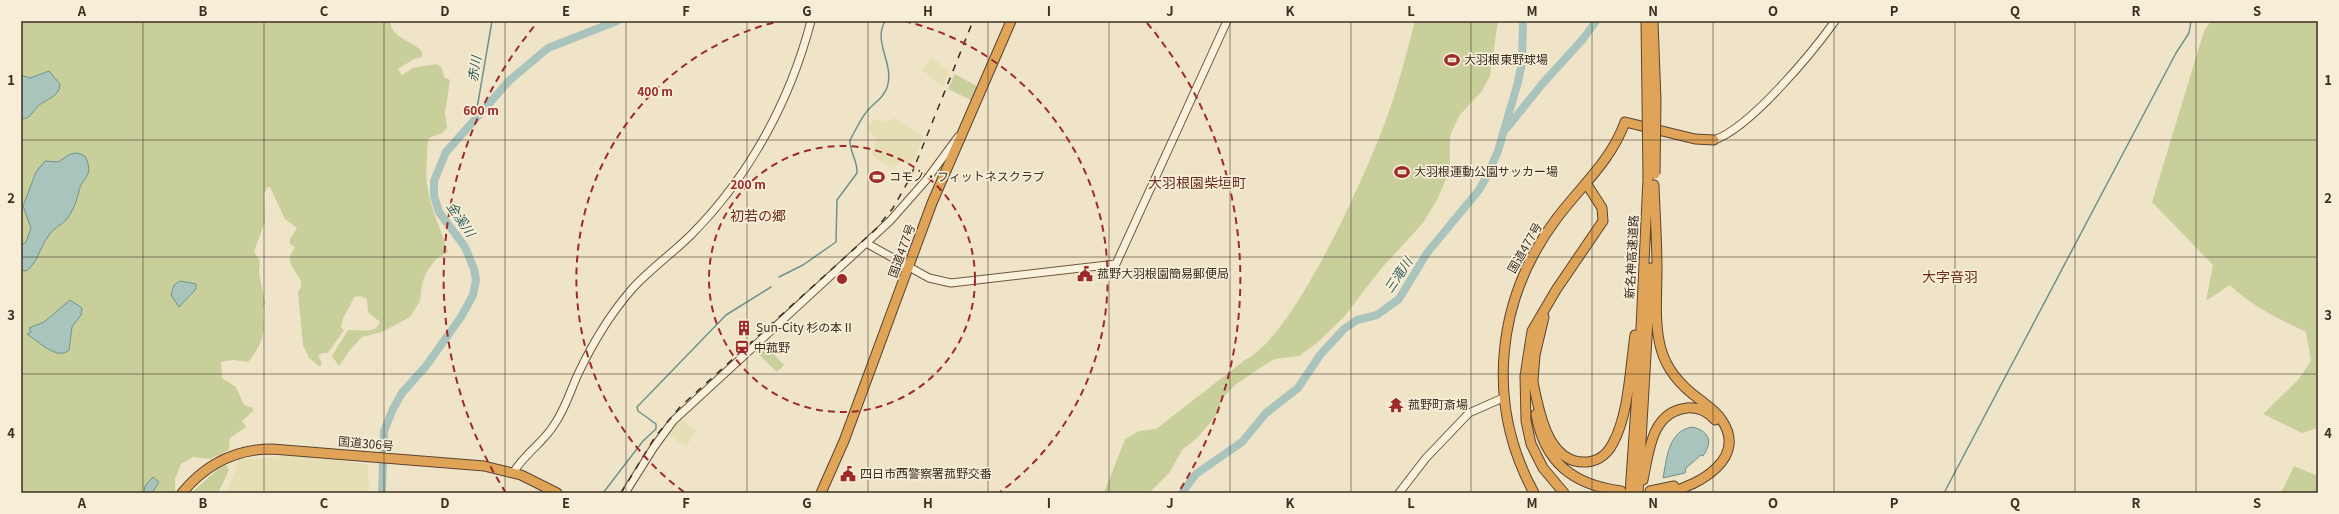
<svg xmlns="http://www.w3.org/2000/svg" width="2339" height="514" viewBox="0 0 2339 514" font-family="Georgia,'Noto Sans JP',serif">
  <style>
    .farmland { fill: #e6deb5 }
    .green { fill: #c9cf9b }
    .water { fill: #a9c4bc; stroke: #6f938a }
    .lines { fill: none; stroke-linecap: round; stroke-linejoin: round }
    .stream { stroke: #6f938a; stroke-width: 1.5 }
    .river { stroke: #a9c4bc; stroke-width: 8 }
    .secondary-casing { stroke: #6f573f; stroke-width: 9 }
    .highway-casing { stroke: #5b4430; stroke-width: 11 }
    .secondary { stroke: #faf1dc; stroke-width: 7 }
    .highway { stroke: #e0a458; stroke-width: 9 }
    .rail { stroke: #3d2e20; stroke-width: 1.5; stroke-dasharray: 7 7; stroke-linecap: butt }
    .highway-bridge-casing { stroke: #5b4430; stroke-width: 11; stroke-linecap: butt }
    .highway-bridge { stroke: #e0a458; stroke-width: 9 }
    .grid { fill: none; stroke: #3d2e20; stroke-width: 1; stroke-opacity: 0.55 }
    .ring { fill: none; stroke: #9e2a2b; stroke-width: 2; stroke-dasharray: 7 5 }
    .labels { text-anchor: middle; stroke-width: 3.5; stroke-linejoin: round; paint-order: stroke }
    .poi-label { font-size: 12px; fill: #3d2e20; stroke: #f7eed8; text-anchor: start }
    .street-label { font-size: 12px; fill: #3d2e20; stroke: #f7eed8 }
    .water-label { font-size: 13px; font-style: italic; fill: #2f5d5a; stroke: #f7eed8 }
    .quarter-label { font-size: 14px; fill: #6b2e1e; stroke: #f7eed8 }
    .centre { fill: #9e2a2b; stroke: #f7eed8; stroke-width: 2 }
    .ring-label { font-size: 12px; text-anchor: middle; font-weight: bold; fill: #9e2a2b; stroke: #f7eed8; stroke-width: 3.5; stroke-linejoin: round; paint-order: stroke }
    .neatline { fill: none; stroke: #3d2e20; stroke-width: 1.5 }
    .grid-label { font-size: 13px; text-anchor: middle; font-weight: bold; fill: #3d2e20 }
  </style>
  <rect width="100%" height="100%" fill="#f0e4c8"/>
  <path class="farmland" d="M932 57 949 71 943 86 922 70Z
    M894 118 923 136 916 158 910 166 901 160 893 169 871 155 877 138 868 131 870 124 874 119 888 122Z
    M680 418 696 431 686 447 666 433Z
    M284 456 328 458 368 465 369 493H224L232 479 238 460Z"/>
  <path class="green" d="M21 21H390C392 40 412 39 422 52V57L414 59 398 69 402 75 413 68 437 64 442 68 444 77 450 80 445 113 447 128 442 133 429 138C427 146 427 152 427 160 423 196 438 219 448 252L436 259 426 273 422 284 420 301 410 317 382 332 362 337 350 350 339 366 332 356 348 330C360 329 375 335 380 322L368 312 367 299 360 296 354 297C350 308 342 316 341 327L344 330 328 353H322L318 356 322 363 320 367 309 358 303 345 298 292 301 286V281L290 263V256L295 247 290 244V239L297 228 285 219 270 187H267L264 195 265 221 254 252 260 261 259 272 265 304C261 312 264 319 264 327 264 338 256 354 248 362L233 360 221 362 222 378 236 387 244 405 253 408V411L242 421 246 427 230 438 229 450 210 459 193 457 181 464 175 479V493H152L159 482 145 486 144 493H21Z
    M1415 21H1498L1490 76 1482 91 1459 116 1450 136V170L1437 200 1423 223 1380 270 1344 317 1317 343 1299 356 1275 359 1266 364 1235 385 1223 398 1215 417 1198 437 1182 450 1170 472 1150 492 1104 493 1125 439 1139 431 1156 429 1245 360C1295 335 1365 176 1386 120 1398 88 1406 54 1415 21Z
    M2211 21H2318V428L2302 433 2263 414 2298 380 2311 361 2306 332C2278 318 2252 307 2230 285L2206 301 2213 265 2152 202 2204 31Z
    M955 74 980 88 973 101 948 89Z
    M762 342 784 365 777 372 754 350Z
    M226 465 229 470 218 493H191L218 469Z
    M2294 466 2318 476V493H2281Z"/>
  <path class="water" d="M49 71 60 84C60 97 46 99 38 106 32 112 31 119 21 119V75L30 78Z
    M78 153 85 156C95 177 82 177 79 191 77 200 73 211 67 219 60 226 52 229 47 238 40 248 37 264 26 271L21 270V245L26 242 31 228 23 206 36 172 45 161 58 162 70 154Z
    M180 281 196 284V289L179 307 171 295 174 285Z
    M70 300 82 308 81 315 72 327 69 350C57 361 38 341 27 334L31 332 29 328 44 322Z
    M1693 427C1710 432 1713 442 1703 456L1701 455 1686 468 1685 473 1663 478C1667 458 1668 430 1693 427Z
    M153 477 159 482 152 493H144L145 486Z"/>
  <g class="lines">
    <path class="stream" d="M475 120 492 21
      M779 277 803 265 836 242 837 200 857 173C858 161 849 151 850 140 856 130 860 119 868 110 875 102 886 96 888 84 893 62 873 42 885 21
      M603 493 643 441 656 429V424L638 411 637 407 726 315 771 287
      M1944 493 2176 53 2189 33 2191 21"/>
    <path class="river" d="M1506 129 1543 83 1583 39 1596 21
      M382 493 384 431 393 409 402 393 426 366 461 317 473 295 476 280 474 269 465 247 439 212 434 196V181L446 152 510 80 548 48 617 21
      M1182 493 1196 474 1242 442 1266 413 1298 388 1320 355 1344 329 1357 320 1377 315 1399 299 1427 253 1479 190 1488 174 1498 151 1518 82 1522 63 1523 21"/>
    <defs>
      <path id="secondary" d="M1714 140C1750 128 1812 53 1835 21
        M866 243 929 278 951 283 1116 264 1227 21
        M513 473C524 454 543 443 554 425 566 408 571 388 580 370 593 343 612 312 632 289 650 269 673 253 692 234 750 175 790 101 811 21
        M625 493 654 447 673 421 890 221 927 179 958 137
        M1399 493 1426 458 1469 413 1505 397"/>
      <path id="highway" d="M1654 185C1655 213 1657 242 1657 270 1657 296 1654 324 1661 349 1667 371 1681 386 1699 399 1707 405 1716 411 1721 419 1749 458 1699 485 1668 493
        M1532 377C1538 406 1546 465 1587 462 1599 461 1608 453 1613 443 1629 414 1630 368 1635 335
        M1533 381 1535 355 1544 317
        M1536 414C1544 462 1573 485 1621 491
        M1643 480C1649 452 1651 412 1687 408 1698 407 1708 412 1715 420
        M1650 491 1674 486
        M182 493C205 465 235 449 272 449L484 466 521 475 557 493
        M821 493 844 441 932 203 1011 21
        M1534 493C1485 403 1496 299 1557 218 1581 186 1611 161 1625 122L1695 139 1714 140
        M1564 493 1543 468 1531 444 1526 421 1525 376 1532 331 1556 290 1603 221 1602 208 1586 183
        M1630 493 1640 349 1648 178
        M1638 493 1651 268"/>
    </defs>
    <use href="#secondary" class="secondary-casing"/>
    <use href="#highway" class="highway-casing"/>
    <use href="#secondary" class="secondary"/>
    <use href="#highway" class="highway"/>
    <path class="rail" d="M621 493 655 437 680 407 876 229 893 208 910 178 973 21"/>
    <defs>
      <path id="highway-bridge" d="M1646 21 1648 178
        M1653 21 1656 101 1655 174"/>
    </defs>
    <use href="#highway-bridge" class="highway-bridge-casing"/>
    <use href="#highway-bridge" class="highway-bridge"/>
  </g>
  <path class="grid" d="M143 21V493M264 21V493M384 21V493M505 21V493M626 21V493M747 21V493M868 21V493M988 21V493M1109 21V493M1230 21V493M1351 21V493M1471 21V493M1592 21V493M1713 21V493M1834 21V493M1955 21V493M2075 21V493M2196 21V493M21 140H2318M21 257H2318M21 374H2318"/>
  <g class="ring">
    <circle cx="842" cy="279" r="133"/>
    <path d="M684 492A265 265 0 0 1 780 21M904 21A265 265 0 0 1 1000 492"/>
    <path d="M506 493A398 398 0 0 1 537 23M1147 23A398 398 0 0 1 1178 493"/>
  </g>
  <defs>
    <symbol id="stadium-bare" viewBox="-9 -9 18 18"><path d="M0-5a6.5 5 0 1 0 0 10a6.5 5 0 1 0 0-10ZM-3.5-1.8h7v3.6h-7Z" fill="#9e2a2b" stroke="#f7eed8" stroke-width="2.5" paint-order="stroke"/></symbol>
    <symbol id="civic-bare" viewBox="-9 -9 18 18"><path d="M-.6-6.5H3V-4.5H.6V-3L4-1V1h2V6H-6V1h2V-1L-.6-3ZM-1.2 2.5V6h2.4V2.5Z" fill="#9e2a2b" stroke="#f7eed8" stroke-width="2.5" paint-order="stroke"/></symbol>
    <symbol id="building-bare" viewBox="-9 -9 18 18"><path d="M-4-6H4V6H1V3H-1V6H-4ZM-2.5-4.3h1.7v1.8h-1.7ZM.8-4.3h1.7v1.8H.8ZM-2.5-1h1.7V.8h-1.7ZM.8-1h1.7V.8H.8Z" fill="#9e2a2b" stroke="#f7eed8" stroke-width="2.5" paint-order="stroke"/></symbol>
    <symbol id="station-bare" viewBox="-9 -9 18 18"><path d="M-3-6H3Q5-6 5-4V2Q5 4 3 4L4.5 6H3L1.5 4h-3L-3 6H-4.5L-3 4Q-5 4-5 2V-4Q-5-6-3-6ZM-3.5-4v3h7v-3ZM-3.5 1v1.5H-2V1ZM2 1v1.5H3.5V1Z" fill="#9e2a2b" stroke="#f7eed8" stroke-width="2.5" paint-order="stroke"/></symbol>
    <symbol id="temple-bare" viewBox="-9 -9 18 18"><path d="M0-6L5-2H3V0L6.5 2.5H4V6H1.5V3h-3V6H-4V2.5H-6.5L-3 0V-2H-5Z" fill="#9e2a2b" stroke="#f7eed8" stroke-width="2.5" paint-order="stroke"/></symbol>
  </defs>
  <g fill-rule="evenodd">
    <use href="#stadium-bare" x="1441" y="49" width="22" height="22"/>
    <use href="#stadium-bare" x="1391" y="161" width="22" height="22"/>
    <use href="#stadium-bare" x="866" y="166" width="22" height="22"/>
    <use href="#civic-bare" x="1074" y="263" width="22" height="22"/>
    <use href="#building-bare" x="733" y="317" width="22" height="22"/>
    <use href="#station-bare" x="731" y="337" width="22" height="22"/>
    <use href="#temple-bare" x="1385" y="394" width="22" height="22"/>
    <use href="#civic-bare" x="837" y="463" width="22" height="22"/>
  </g>
  <g class="labels">
    <g class="poi-label">
      <text x="1464" y="64">大羽根東野球場</text>
      <text x="1414" y="176">大羽根運動公園サッカー場</text>
      <text x="889" y="181">コモノ・フィットネスクラブ</text>
      <text x="1097" y="278">菰野大羽根園簡易郵便局</text>
      <text x="756" y="332">Sun-City 杉の本Ⅱ</text>
      <text x="754" y="352">中菰野</text>
      <text x="1408" y="409">菰野町斎場</text>
      <text x="860" y="478">四日市西警察署菰野交番</text>
    </g>
    <g class="street-label">
      <text transform="translate(1525 248) rotate(-60)" y="4">国道477号</text>
      <text transform="translate(902 251) rotate(-70)" y="4">国道477号</text>
      <text transform="translate(1632 257) rotate(-87)" y="4">新名神高速道路</text>
      <text transform="translate(366 444) rotate(5)" y="4">国道306号</text>
    </g>
    <g class="water-label">
      <text transform="translate(474 69) rotate(-81)" y="5">赤川</text>
      <text transform="translate(461 219) rotate(56)" y="5">金溪川</text>
      <text transform="translate(1398 275) rotate(-56)" y="5">三滝川</text>
    </g>
    <g class="quarter-label">
      <text x="1197" y="188">大羽根園柴垣町</text>
      <text x="758" y="221">初若の郷</text>
      <text x="1950" y="282">大字音羽</text>
    </g>
  </g>
  <circle cx="842" cy="279" r="6" class="centre"/>
  <g class="ring-label">
    <text x="655" y="96">400 m</text>
    <text x="481" y="115">600 m</text>
    <text x="748" y="189">200 m</text>
  </g>
  <rect width="2339" height="514" fill="none" stroke="#f7eed8" stroke-width="44"/>
  <rect x="22" y="22" width="2295" height="470" class="neatline"/>
  <g class="grid-label">
    <text x="82" y="16">A</text>
    <text x="203" y="16">B</text>
    <text x="324" y="16">C</text>
    <text x="445" y="16">D</text>
    <text x="566" y="16">E</text>
    <text x="686" y="16">F</text>
    <text x="807" y="16">G</text>
    <text x="928" y="16">H</text>
    <text x="1049" y="16">I</text>
    <text x="1170" y="16">J</text>
    <text x="1290" y="16">K</text>
    <text x="1411" y="16">L</text>
    <text x="1532" y="16">M</text>
    <text x="1653" y="16">N</text>
    <text x="1773" y="16">O</text>
    <text x="1894" y="16">P</text>
    <text x="2015" y="16">Q</text>
    <text x="2136" y="16">R</text>
    <text x="2257" y="16">S</text>
    <text x="11" y="85">1</text>
    <text x="2328" y="85">1</text>
    <text x="11" y="203">2</text>
    <text x="2328" y="203">2</text>
    <text x="11" y="320">3</text>
    <text x="2328" y="320">3</text>
    <text x="11" y="438">4</text>
    <text x="2328" y="438">4</text>
    <text x="82" y="508">A</text>
    <text x="203" y="508">B</text>
    <text x="324" y="508">C</text>
    <text x="445" y="508">D</text>
    <text x="566" y="508">E</text>
    <text x="686" y="508">F</text>
    <text x="807" y="508">G</text>
    <text x="928" y="508">H</text>
    <text x="1049" y="508">I</text>
    <text x="1170" y="508">J</text>
    <text x="1290" y="508">K</text>
    <text x="1411" y="508">L</text>
    <text x="1532" y="508">M</text>
    <text x="1653" y="508">N</text>
    <text x="1773" y="508">O</text>
    <text x="1894" y="508">P</text>
    <text x="2015" y="508">Q</text>
    <text x="2136" y="508">R</text>
    <text x="2257" y="508">S</text>
  </g>
</svg>
